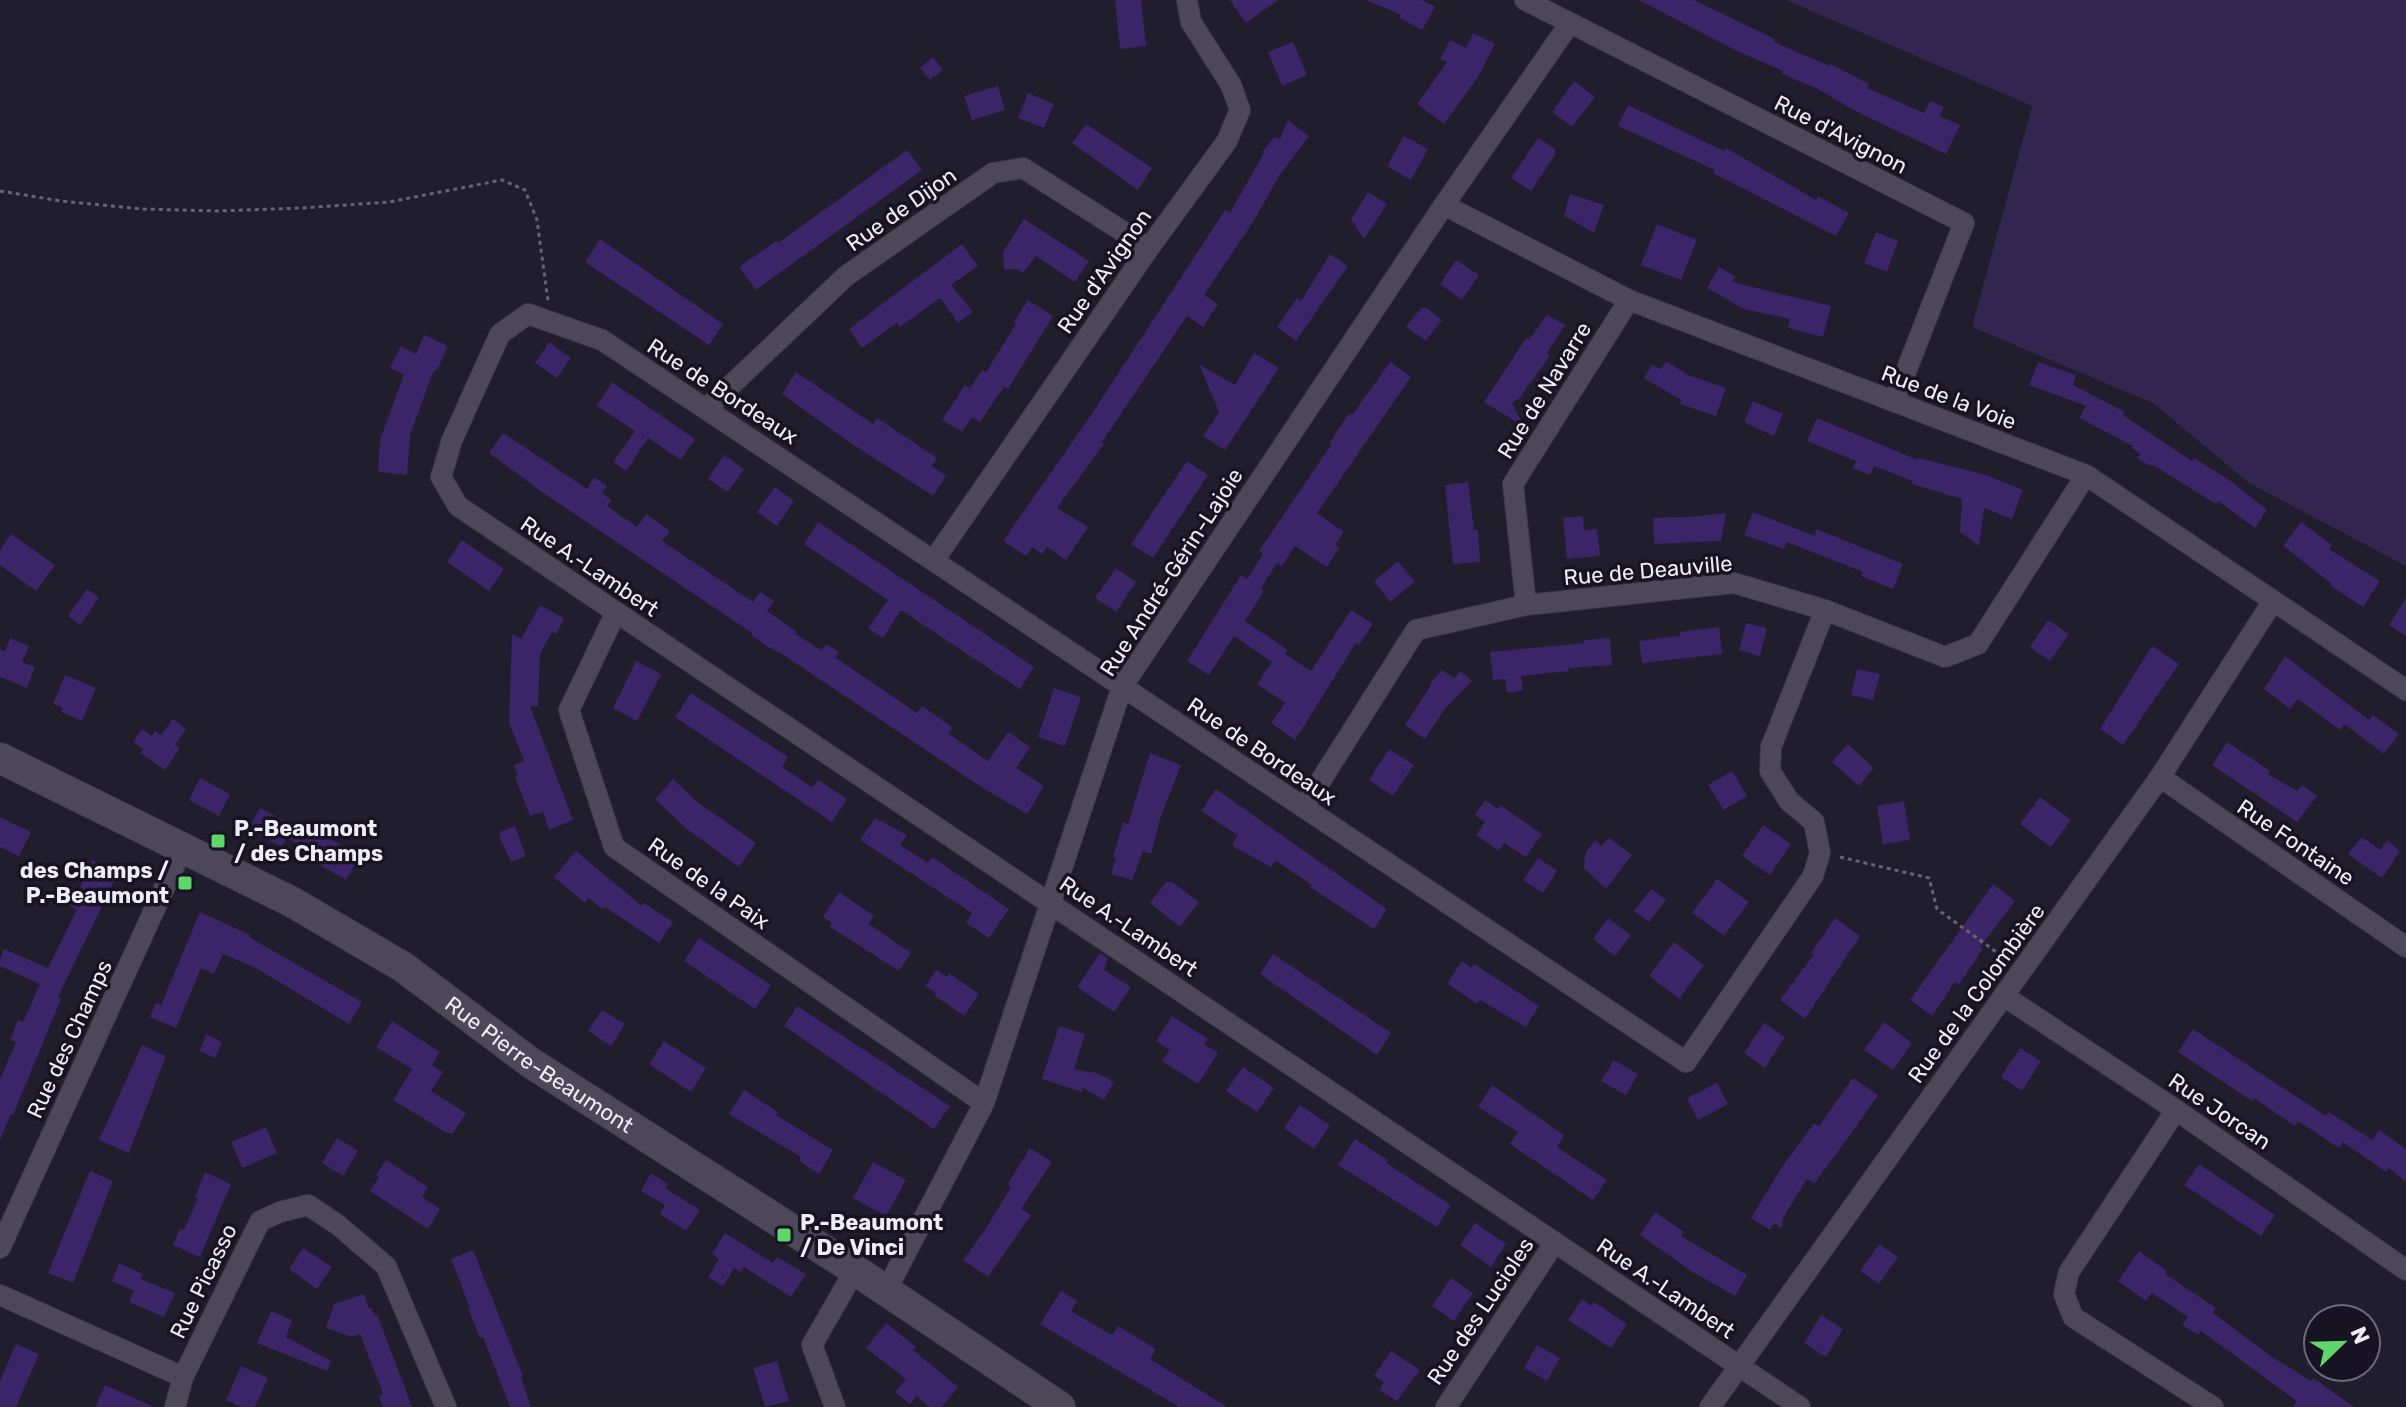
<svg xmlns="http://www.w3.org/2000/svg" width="2406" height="1407" viewBox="0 0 2406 1407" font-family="Rubik,sans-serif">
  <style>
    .green { fill: #322650 }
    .building { fill: #3b2468 }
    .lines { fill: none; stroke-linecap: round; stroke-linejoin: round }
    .minor-casing { stroke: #3c3946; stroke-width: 22 }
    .secondary-casing { stroke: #3c3946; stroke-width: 32 }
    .path { stroke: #676472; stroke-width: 3; stroke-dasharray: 4 4; stroke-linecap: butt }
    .minor { stroke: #4c485a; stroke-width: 20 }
    .secondary { stroke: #4c485a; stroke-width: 30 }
    .poi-dot { fill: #60d56a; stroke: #171322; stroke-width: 3 }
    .labels { text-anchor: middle; stroke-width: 7; stroke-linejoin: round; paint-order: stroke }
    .street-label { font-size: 22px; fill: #eeecf7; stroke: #171322 }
    .poi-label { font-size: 22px; font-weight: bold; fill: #eeecf7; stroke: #171322; text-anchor: start }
  </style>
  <rect width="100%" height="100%" fill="#201d2c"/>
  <path class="green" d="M1786 0H2406V566L2249 483 2153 403 1972 327 2032 106Z"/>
  <path class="building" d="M1115 0H1141L1146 46 1120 49Z
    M1230 0H1278L1246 23Z
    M1366 0H1422L1435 7 1422 30 1399 18 1401 15Z
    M1639 0H1694L1775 39 1774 42 1830 66 1831 64 1869 84 1867 88 1924 113 1930 101 1944 107 1940 116 1960 125 1946 154 1857 112 1818 89 1782 74 1783 71 1737 51Z
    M1473 33 1495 44 1478 77 1444 124 1417 104 1447 62 1440 59 1450 40 1466 48Z
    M1293 42 1307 75 1282 86 1268 52Z
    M933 57 943 70 930 80 920 68Z
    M1574 81 1595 97 1572 127 1552 112Z
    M998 86 1005 110 972 120 964 96Z
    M1028 93 1054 104 1044 128 1018 118Z
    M1628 105 1724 151 1726 148 1816 200 1818 196 1849 213 1836 236 1713 173 1715 170 1618 126Z
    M1288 120 1309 136 1279 176 1253 222 1204 295 1218 304 1203 327 1187 316 1102 442 1104 444 1057 508 1088 527 1066 560 1047 547 1042 554 1032 547 1026 556 1003 541 1091 415 1225 210 1230 213 1264 153 1262 152 1274 137 1280 139Z
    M1086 124 1152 168 1138 190 1072 143Z
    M1404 136 1428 149 1411 180 1387 166Z
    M1538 138 1555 149V155L1531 191 1511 178Z
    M907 150 922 170 756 290 739 267 776 241 778 243Z
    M1368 192 1387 204 1364 239 1351 219Z
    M1570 194 1604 205 1594 233 1564 216Z
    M1024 219 1089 261 1075 282 1036 256 1023 273 1017 269 1004 270 1003 252Z
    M1657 224 1697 240 1681 280 1641 265Z
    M1876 232 1898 241 1887 272 1864 263Z
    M600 239 723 324 709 345 585 262Z
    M962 244 978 266 951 285 973 312 958 323 940 298 900 327 897 323 862 348 849 329Z
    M1330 254 1348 266 1296 341 1277 327 1297 298 1301 301Z
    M1456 260 1479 275 1462 300 1440 284Z
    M1719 267 1735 276 1732 282 1831 306 1823 337 1788 328 1790 319 1744 309 1707 288Z
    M1028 300 1053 316 1008 389 1005 387 998 395 980 422 972 417 962 432 942 420 965 385 970 388 982 370 986 372 1016 324 1014 322Z
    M1421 308H1427L1442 320 1426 341 1406 327Z
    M1547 315 1565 325 1547 353 1550 356 1519 399 1512 403 1524 427 1484 402 1526 338 1529 340Z
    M424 335 448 346 437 370H434L410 435 407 475 378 472 380 440 404 374 390 368 401 346 416 354Z
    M549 342 571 358 557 378 535 363Z
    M1254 353 1279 368 1225 450 1203 436 1219 412 1199 364 1235 385Z
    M1666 361 1688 375 1726 388 1716 416 1680 404 1681 400 1644 378 1652 365 1661 369Z
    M1390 362 1411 377 1317 513 1344 532 1335 545 1339 548 1327 567 1295 546 1282 566 1277 563 1261 588 1264 591 1245 621 1288 650 1285 654 1311 671 1351 610 1373 624 1359 645 1356 643 1295 740 1271 723 1285 703 1257 684 1272 662 1234 636 1209 675 1187 661 1241 575 1247 579 1263 554 1259 551 1331 445 1329 444 1349 413 1352 415Z
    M2038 362 2076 375 2073 385 2125 412 2123 415 2192 461 2194 458 2231 481 2267 510 2255 528 2218 501 2216 504 2153 465H2148L2137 458 2140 454 2132 448 2133 446 2079 418 2086 406 2029 385Z
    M796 372 873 424 877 418 937 458 932 466 946 476 933 496 849 442 782 394Z
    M612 382 695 439 681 460 648 438 626 471 613 462 635 431 597 406Z
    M1753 401 1783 414 1774 436 1744 422Z
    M1817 418 1918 460 1919 458 1986 475 2023 490 2012 519 1984 508 1979 546 1960 532 1962 499 1912 484 1913 481 1874 466 1870 475 1853 468 1856 461 1807 441Z
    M503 433 587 489 594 477 607 486 602 493 611 500 607 506 637 527 646 514 670 531 662 541 753 602 760 592 774 601 767 611 797 632 796 634 822 651 826 644 839 652 836 658 917 713 922 706 953 728 949 734 988 761 1008 732 1030 747 1016 768 1044 786 1027 814 975 783 782 654 766 646 751 635 752 633 539 490 489 453Z
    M724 455 744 469 728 492 708 479Z
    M1187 461 1208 475 1153 558 1131 544Z
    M1468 482 1474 530H1478L1480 562 1453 564 1445 485Z
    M775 487 794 501 777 526 757 512Z
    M1753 512 1815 536 1816 529 1903 564 1893 589 1861 576 1863 572 1787 542 1784 549 1744 535Z
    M1726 513 1721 541 1654 544 1653 518 1689 517Z
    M1583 516 1584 530 1597 529 1600 556 1567 559 1563 518Z
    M818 522 1034 667 1020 689 901 610 883 638 868 628 888 600 804 544Z
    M2301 522 2332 545 2329 549 2380 581 2363 607 2331 586 2332 584 2283 546Z
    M11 534 55 565 36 591 0 565V550Z
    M462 540 504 569 489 591 447 562Z
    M1398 561 1415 582 1390 602 1374 581Z
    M1116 568 1136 582 1116 612 1095 598Z
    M87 589 99 598 80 625 68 616Z
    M2406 598V636L2389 625Z
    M540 605 564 618 556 634 552 632 540 654 538 707 530 706 573 820 549 830 543 812 530 816 515 777 518 776 514 765 524 761 509 723 512 634 521 639Z
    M2048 620 2069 634 2050 661 2030 647Z
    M1746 623 1767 628 1760 656 1739 650Z
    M1719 627 1722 654 1642 663 1639 641 1680 636V632Z
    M10 638 29 646 22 662 35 667 27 688 0 677V649L5 651Z
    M1610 638 1612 665 1568 668 1569 671 1521 676 1523 690 1507 693 1505 679 1493 680 1490 652 1584 643V640Z
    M2152 646 2179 664 2123 745 2100 729Z
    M2285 656 2369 720 2373 715 2399 734 2384 754 2344 724 2340 730 2298 699 2290 709 2264 689Z
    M636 661 661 674 637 721 613 708Z
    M1857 669 1880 674 1873 700 1851 695Z
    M1442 670 1454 678 1461 671 1472 681 1444 710 1425 739 1405 725 1431 685 1430 684Z
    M65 675 96 688 82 721 61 712 63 708 53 704Z
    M1054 688 1081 697 1065 746 1038 737Z
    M691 693 788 757 782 767 812 787 818 780 847 799 832 822 675 717Z
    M173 719 186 729 175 745 180 748 165 770 140 753 143 749 133 742 142 729 152 736 155 731 161 735Z
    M2227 742 2270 771 2268 774 2297 791 2302 785 2317 796 2297 822 2212 765Z
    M1848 744 1874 768 1859 786 1832 762Z
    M1389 749 1414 765 1393 796 1369 780Z
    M1150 753 1181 765 1160 819 1151 854 1143 851 1132 880 1111 874 1116 858 1113 857 1123 822 1128 824Z
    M1732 771 1747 796 1724 810 1708 785Z
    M200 778 230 794 219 816 189 800Z
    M673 779 696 801 756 843 739 867 688 830 655 799Z
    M1216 789 1387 909 1374 929 1310 887 1312 885 1276 861 1271 867 1232 846 1237 835 1201 811Z
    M2040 797 2071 820 2051 847 2020 824Z
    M1485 800 1498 809 1500 805 1542 834 1526 857 1504 843 1499 851 1476 835 1485 822 1475 815Z
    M1904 801 1910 840 1883 844 1877 806Z
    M260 808 313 836 316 831 360 855 346 880 318 864 322 858 287 838 282 847 248 829Z
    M0 817 31 832 19 856 0 847Z
    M875 818 907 835 900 845 928 863 932 857 1009 909 989 938 966 923 972 913 860 840Z
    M1763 825 1791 844 1770 875 1742 856Z
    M515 826 526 856 511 862 499 836 500 832Z
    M2362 837 2380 850 2388 840 2400 851 2382 878 2348 854Z
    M1609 838 1632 855 1606 889 1584 868 1585 854 1595 840 1601 846Z
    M576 851 642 906 644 903 673 922 659 943 605 907 602 909 589 898 585 903 554 877Z
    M1538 858 1557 871 1543 893 1523 880Z
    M92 860 119 871 58 997 61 999 13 1115 11 1114 0 1140V1079L16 1042 10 1040 18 1020 23 1022 40 984 0 966V959L4 949 48 968 77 909 58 901 66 884 79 890Z
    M1717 879 1749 902 1724 936 1692 913Z
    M1166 882H1172L1199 902 1180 927 1150 903Z
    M1993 884 2015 901 1980 947 1983 949 1959 984 1955 982 1932 1016 1910 1000Z
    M1651 889 1666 900 1649 922 1634 911Z
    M839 892 874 916 869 924 911 953 899 971 830 927 832 923 823 917Z
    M200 912 250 935 249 937 362 1002 349 1024 256 968 223 954 214 974 201 968 176 1028 150 1017 156 1003 161 1005Z
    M1608 918 1631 935 1615 956 1593 939Z
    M1835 918 1860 936 1805 1019 1780 1000 1814 954 1811 953Z
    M699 938 771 985 755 1009 684 961Z
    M1674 942 1704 965 1679 999 1649 976Z
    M1100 953 1108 958 1104 970 1131 987 1114 1012 1077 987Z
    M1273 954 1391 1033 1377 1055 1260 974Z
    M1462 961 1471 968 1474 964 1539 1006 1526 1027 1480 1000 1477 1004 1447 983Z
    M936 970 947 977 949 973 979 994 964 1016 934 995 936 993 925 986Z
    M797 1006 950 1106 934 1129 784 1026Z
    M602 1010 625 1024 611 1046 588 1031Z
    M1172 1016 1208 1039 1204 1044 1218 1053 1198 1084 1162 1061 1170 1050 1156 1041Z
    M392 1021 440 1052 432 1065 443 1072 431 1091 466 1113 453 1133H447L393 1100 412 1069 376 1047Z
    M1884 1022 1912 1043 1893 1070 1864 1050Z
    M1764 1023 1785 1037 1765 1068 1744 1053Z
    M1059 1026 1085 1034 1074 1069 1097 1073 1114 1082 1104 1100 1083 1088 1082 1092 1042 1079Z
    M2193 1029 2326 1116 2329 1112 2372 1140 2379 1130 2406 1149V1182L2389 1168 2386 1172 2343 1142 2339 1148 2298 1121 2295 1126 2254 1098 2252 1101 2178 1052Z
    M206 1034 222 1042 215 1058 200 1051Z
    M664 1041 706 1068 691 1092 649 1064Z
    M142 1045 166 1056 129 1153 99 1140Z
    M2020 1048 2041 1061 2022 1091 2001 1077Z
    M1614 1060 1638 1074 1626 1095 1601 1081Z
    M1243 1067 1274 1088 1257 1112 1226 1091Z
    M1853 1078 1878 1095 1856 1127 1814 1184 1807 1179 1783 1218 1782 1228 1774 1223 1770 1230 1751 1218 1780 1170 1814 1123 1819 1126Z
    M1717 1083 1728 1104 1698 1120 1687 1098Z
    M1492 1085 1564 1135 1557 1147 1607 1180 1593 1200 1510 1144 1518 1132 1478 1107Z
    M744 1090 778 1112 776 1115 833 1150 819 1174 799 1161 801 1157 729 1114Z
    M1300 1105 1330 1125 1314 1149 1284 1128Z
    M266 1127 277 1153 242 1168 231 1142Z
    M337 1138 358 1151 343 1176 322 1163Z
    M1355 1139 1388 1160 1386 1163 1451 1205 1437 1227 1338 1165Z
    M1030 1148 1052 1162 1021 1209 1031 1215 988 1277 963 1260 985 1230 1011 1187 1008 1184 1010 1180Z
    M386 1160 428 1187 422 1197 440 1209 428 1229 370 1191 379 1177 376 1175Z
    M873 1162 906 1180 886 1216 853 1198Z
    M2199 1164 2275 1215 2261 1236 2184 1185Z
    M90 1171 113 1181 73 1283 48 1273Z
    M205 1172 231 1184 200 1257 173 1245 180 1229 184 1230 198 1198 195 1197Z
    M651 1173 668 1184 665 1188 700 1210 686 1231 660 1214 665 1205 641 1191Z
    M1655 1212 1684 1232 1681 1236 1747 1275 1735 1296 1691 1271 1640 1235Z
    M1475 1223 1506 1244 1491 1267 1460 1245Z
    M725 1233 773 1263 777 1257 806 1274 791 1297 744 1267 740 1272 734 1268 723 1286 708 1277 719 1259 712 1254Z
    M1879 1244 1898 1257 1879 1284 1860 1271Z
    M303 1248 332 1267 317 1289 289 1269Z
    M473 1250 523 1376 521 1377 531 1407H510L483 1337 480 1338 468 1309 470 1308 451 1259Z
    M2139 1251 2167 1271 2165 1274 2216 1308 2213 1313 2272 1357 2311 1381 2313 1378 2354 1407H2293L2297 1401 2201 1331 2198 1335 2182 1325 2188 1317 2152 1293 2146 1301 2118 1281Z
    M119 1263 143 1274 141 1279 175 1293 164 1317 129 1302 134 1291 112 1281Z
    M1451 1278 1473 1293 1454 1321 1432 1306Z
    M1061 1291 1077 1301 1071 1311 1112 1335 1118 1326 1156 1349 1150 1359 1227 1407H1179L1040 1324Z
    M364 1294 369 1308 371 1307 374 1316 377 1314 412 1407H383L379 1396 383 1394 360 1334 352 1337 326 1328 334 1304Z
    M1582 1299 1591 1306 1594 1302 1627 1324 1611 1348 1568 1320Z
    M271 1311 292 1320 286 1337 331 1361 327 1371 257 1343Z
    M1821 1315 1843 1329 1826 1357 1804 1343Z
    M886 1323 916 1347 913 1350 958 1387 942 1407H929L917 1396 910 1404 895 1392 906 1379 866 1348Z
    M16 1344 39 1354 16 1407H0V1381Z
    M1537 1345 1560 1358 1547 1381 1524 1368Z
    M1391 1351 1420 1370 1397 1401 1379 1390 1384 1382 1374 1376Z
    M777 1361 789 1401 765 1407 753 1368Z
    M241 1366 268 1378 255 1407H241L226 1400Z
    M105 1385 154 1407H95Z"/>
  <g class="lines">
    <defs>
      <path id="minor" d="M1525 0 1964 223 1894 402
        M1444 205 1629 300 2086 475 2406 690
        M707 408 846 276 993 173 1023 168 1149 248
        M934 560 1149 248 1227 141 1240 110 1231 85 1191 22 1187 0
        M1526 605 1513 484 1629 300
        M616 612 569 710 614 847 984 1103
        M2160 777 2406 947
        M1304 807 1416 630 1526 605 1734 583 1825 610 1945 657 1978 644 2086 475
        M2004 996 2176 1110 2406 1270
        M2176 1110 2069 1272 2064 1294 2073 1317 2213 1407
        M0 1248 182 849
        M886 1291 984 1103 1122 687 1444 205 1570 23
        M0 1295 183 1377
        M175 1407 183 1377 260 1221 280 1212 308 1205 338 1225 386 1266 446 1407
        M835 1407 812 1345 855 1270
        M1446 1407 1555 1242
        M1710 1407 2160 777 2273 601
        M1800 1407 458 506 441 477 452 440 500 334 528 314 602 340 1686 1062 1813 876 1820 853 1814 822 1789 801 1770 771 1771 747 1825 610"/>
      <g id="secondary">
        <path id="s1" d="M0 758 292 902 403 967 531 1063 855 1270 1060 1407"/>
      </g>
    </defs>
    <use href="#minor" class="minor-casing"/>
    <use href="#secondary" class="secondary-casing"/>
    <path class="path" d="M0 191 61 201 142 209 218 211 302 208 389 202 502 180 525 190 537 220 548 301
      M1840 857 1929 878 1937 909 2006 959"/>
    <use href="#minor" class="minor"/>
    <use href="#secondary" class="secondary"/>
  </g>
  <g class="poi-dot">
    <rect x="210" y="833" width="16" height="16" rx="4"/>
    <rect x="177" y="875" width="16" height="16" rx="4"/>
    <rect x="776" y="1227" width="16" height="16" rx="4"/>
  </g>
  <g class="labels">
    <g class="street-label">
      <text transform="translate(1841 134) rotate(27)" y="8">Rue d'Avignon</text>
      <text transform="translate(901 209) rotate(-35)" y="8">Rue de Dijon</text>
      <text transform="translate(1104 271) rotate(-55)" y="8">Rue d'Avignon</text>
      <text transform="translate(1544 390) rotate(-58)" y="8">Rue de Navarre</text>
      <text transform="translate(723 391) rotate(33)" y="8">Rue de Bordeaux</text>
      <text transform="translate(1949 397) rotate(21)" y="8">Rue de la Voie</text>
      <text transform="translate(590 566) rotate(34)" y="8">Rue A.-Lambert</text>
      <text transform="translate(1648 570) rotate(-5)" y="8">Rue de Deauville</text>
      <text transform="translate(1171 572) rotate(-57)" y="8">Rue André-Gérin-Lajoie</text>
      <text transform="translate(1262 751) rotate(34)" y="8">Rue de Bordeaux</text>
      <text transform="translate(2296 842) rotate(34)" y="8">Rue Fontaine</text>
      <text transform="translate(709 883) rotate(35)" y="8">Rue de la Paix</text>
      <text transform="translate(1129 926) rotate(34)" y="8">Rue A.-Lambert</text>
      <text transform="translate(1976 993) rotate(-54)" y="8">Rue de la Colombière</text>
      <text transform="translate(69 1039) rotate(-65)" y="8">Rue des Champs</text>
      <text dy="8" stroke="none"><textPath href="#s1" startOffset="622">Rue Pierre-Beaumont</textPath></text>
      <text transform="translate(2220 1111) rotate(34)" y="8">Rue Jorcan</text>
      <text transform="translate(203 1281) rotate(-64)" y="8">Rue Picasso</text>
      <text transform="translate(1666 1288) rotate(34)" y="8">Rue A.-Lambert</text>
      <text transform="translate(1480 1311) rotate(-56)" y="8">Rue des Lucioles</text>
    </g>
    <g class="poi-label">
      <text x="234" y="836">P.-Beaumont<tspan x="234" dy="25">/ des Champs</tspan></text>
      <text x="169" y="878" text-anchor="end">des Champs /<tspan x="169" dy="25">P.-Beaumont</tspan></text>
      <text x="800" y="1230">P.-Beaumont<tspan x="800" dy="25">/ De Vinci</tspan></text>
    </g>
  </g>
  <g transform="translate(2342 1343) rotate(67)"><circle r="38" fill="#171322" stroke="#6d6a77" stroke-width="2"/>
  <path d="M0-6L14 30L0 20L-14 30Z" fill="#60d56a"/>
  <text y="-12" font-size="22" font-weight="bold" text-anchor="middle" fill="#eeecf7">N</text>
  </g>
</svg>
